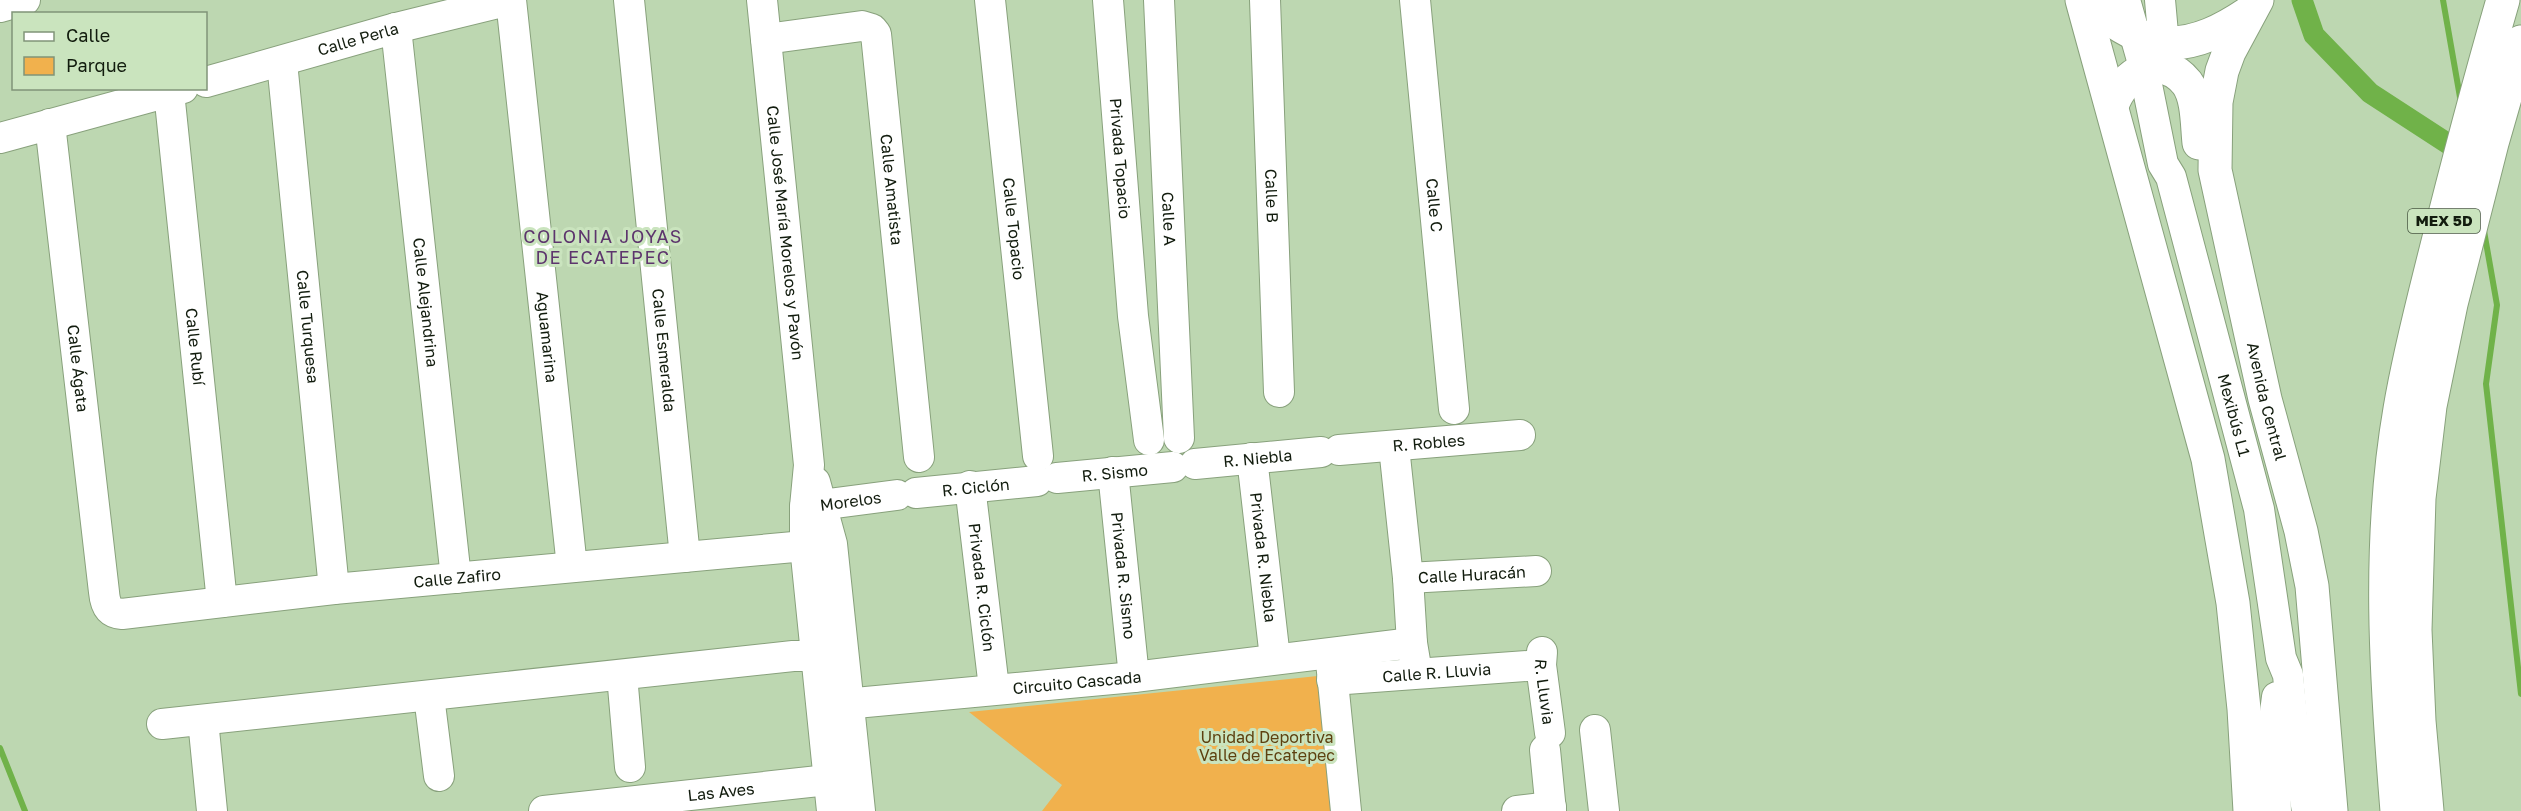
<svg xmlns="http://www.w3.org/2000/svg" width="2521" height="811" viewBox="0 0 2521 811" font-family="'Golos Text',sans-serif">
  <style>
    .green { fill: #f1b14d }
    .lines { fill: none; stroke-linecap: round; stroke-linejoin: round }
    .stream { stroke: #70b249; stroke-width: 6 }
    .canal { stroke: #70b249; stroke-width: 21 }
    .minor-casing { stroke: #88a17c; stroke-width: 32 }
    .highway-casing { stroke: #88a17c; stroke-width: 35 }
    .minor { stroke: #fff; stroke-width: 30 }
    .highway { stroke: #fff; stroke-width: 33 }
    .labels { text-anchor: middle; stroke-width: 6; stroke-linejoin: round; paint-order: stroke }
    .shield { fill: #cae4be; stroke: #495843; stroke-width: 1.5 }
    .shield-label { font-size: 15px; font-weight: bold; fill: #121c0e }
    .street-label { font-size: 16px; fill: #121c0e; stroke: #cae4be }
    .park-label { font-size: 16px; fill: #5d400f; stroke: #cae4be }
    .neighbourhood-label { font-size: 18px; letter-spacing: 1.5px; fill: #5d356d; stroke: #cae4be }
  </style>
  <rect width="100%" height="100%" fill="#bdd7b1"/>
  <path class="green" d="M1327 675 1339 811H1042L1062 785 969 712Z"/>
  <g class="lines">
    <path class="stream" d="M2443 0 2461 103
      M2484 231 2497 305 2486 384 2521 694
      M0 748 25 811"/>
    <path class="canal" d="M2302 0 2314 35 2370 93 2470 158"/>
    <defs>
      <g id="minor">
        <path id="s1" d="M511 0 572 567"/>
        <path id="s2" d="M629 0 685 557"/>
        <path id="s3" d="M762 0 809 465 805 507V546L832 811"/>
        <path id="s4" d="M990 0 1038 456"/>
        <path id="s5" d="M1108 0 1133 316 1149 440"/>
        <path id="s6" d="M1159 0 1179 438"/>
        <path id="s7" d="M1265 0 1279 392"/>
        <path id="s8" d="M1415 0 1454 409"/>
        <path id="s9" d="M2125 0 2142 60 2163 164 2171 177 2259 509 2281 658 2288 675 2293 726 2307 811"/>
        <path d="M2160 0 2166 67"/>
        <path d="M0 7 25 0"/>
        <path id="s10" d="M396 28 456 578"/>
        <path id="s11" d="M766 39 862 26 872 29 876 34 919 457"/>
        <path id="s12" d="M282 62 334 589"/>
        <path id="s13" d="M206 82 396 28 510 0"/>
        <path id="s14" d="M169 92 222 602"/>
        <path id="s15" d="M50 124 104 592C105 604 108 613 122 614L334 589 805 546"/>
        <path d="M0 138 183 88"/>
        <path d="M1394 447 1408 578 1412 643 1417 673"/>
        <path id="s16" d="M1339 450 1520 435"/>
        <path id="s17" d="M1252 458 1275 658"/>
        <path id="s18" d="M1195 464 1321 452"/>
        <path id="s19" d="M1113 472 1134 677"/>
        <path id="s20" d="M1057 478 1173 467"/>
        <path d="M815 482 832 544 860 811"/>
        <path id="s21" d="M970 486 994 688"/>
        <path id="s22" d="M916 493 1037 481"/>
        <path id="s23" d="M805 507 897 495"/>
        <path id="s24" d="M1408 578 1536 571"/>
        <path id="s25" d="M1542 652 1541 665 1550 733"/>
        <path d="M1331 662 1346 811"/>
        <path d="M622 675 630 767"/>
        <path id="s26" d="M1332 680 1541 665"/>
        <path d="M429 696 439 776"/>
        <path id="s27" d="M823 706 1134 677 1412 643"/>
        <path d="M203 720 212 811"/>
        <path d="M162 724 793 656H816"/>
        <path d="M1595 730 1604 811"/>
        <path d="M1545 750 1551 811"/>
        <path id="s28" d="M544 811 828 780"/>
        <path d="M1517 811 1551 807"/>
        <path d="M2276 811 2273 728 2277 697"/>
      </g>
      <g id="highway">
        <path d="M2082 0 2208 459 2233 603 2244 709 2250 811"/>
        <path d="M2084 0C2101 15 2142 42 2164 43 2196 45 2225 29 2250 12"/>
        <path id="s29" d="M2257 0 2229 52 2222 71 2216 102 2215 170 2265 399 2301 531 2312 586 2331 811"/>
        <path d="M2112 106C2122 74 2161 50 2187 83 2198 98 2197 125 2199 143"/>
        <path d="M2397 811C2386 677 2377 542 2400 409 2409 355 2423 302 2436 250 2457 166 2479 83 2503 0"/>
        <path d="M2427 811 2419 721 2415 630 2419 498 2430 406 2451 304 2492 143 2521 42"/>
      </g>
    </defs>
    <use href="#minor" class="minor-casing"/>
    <use href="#highway" class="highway-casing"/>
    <use href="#minor" class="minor"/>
    <use href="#highway" class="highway"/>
  </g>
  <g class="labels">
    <rect class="shield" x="2408" y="209" width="72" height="24" rx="4.5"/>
    <g class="shield-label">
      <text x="2444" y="226">MEX 5D</text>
    </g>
    <g class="street-label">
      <text dy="6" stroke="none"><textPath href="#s13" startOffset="158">Calle Perla</textPath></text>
      <text dy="6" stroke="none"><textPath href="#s5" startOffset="159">Privada Topacio</textPath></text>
      <text dy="6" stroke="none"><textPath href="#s11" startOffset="270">Calle Amatista</textPath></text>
      <text dy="6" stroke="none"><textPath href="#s7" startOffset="196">Calle B</textPath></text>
      <text dy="6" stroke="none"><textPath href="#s8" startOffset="206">Calle C</textPath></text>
      <text dy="6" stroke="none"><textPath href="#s6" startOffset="219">Calle A</textPath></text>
      <text dy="6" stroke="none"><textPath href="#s4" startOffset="230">Calle Topacio</textPath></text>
      <text dy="6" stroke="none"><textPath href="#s3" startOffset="234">Calle José María Morelos y Pavón</textPath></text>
      <text dy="6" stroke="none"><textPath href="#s10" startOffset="276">Calle Alejandrina</textPath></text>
      <text dy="6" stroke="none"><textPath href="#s12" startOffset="266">Calle Turquesa</textPath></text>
      <text dy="6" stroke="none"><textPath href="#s1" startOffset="339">Aguamarina</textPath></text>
      <text dy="6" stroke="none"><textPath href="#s14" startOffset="256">Calle Rubí</textPath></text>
      <text dy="6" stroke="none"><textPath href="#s2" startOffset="352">Calle Esmeralda</textPath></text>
      <text dy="6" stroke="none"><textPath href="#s15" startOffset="246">Calle Ágata</textPath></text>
      <text dy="6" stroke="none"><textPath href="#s29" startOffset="416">Avenida Central</textPath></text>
      <text dy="6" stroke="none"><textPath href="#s9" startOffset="430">Mexibús L1</textPath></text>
      <text dy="6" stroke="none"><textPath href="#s16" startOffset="90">R. Robles</textPath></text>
      <text dy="6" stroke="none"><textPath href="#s18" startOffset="63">R. Niebla</textPath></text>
      <text dy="6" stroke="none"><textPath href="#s20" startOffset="58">R. Sismo</textPath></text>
      <text dy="6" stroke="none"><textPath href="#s22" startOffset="60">R. Ciclón</textPath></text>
      <text dy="6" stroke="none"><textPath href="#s23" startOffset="46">Morelos</textPath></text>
      <text dy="6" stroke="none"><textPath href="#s17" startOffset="100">Privada R. Niebla</textPath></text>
      <text dy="6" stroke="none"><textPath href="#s19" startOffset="104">Privada R. Sismo</textPath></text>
      <text dy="6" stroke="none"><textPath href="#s24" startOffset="64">Calle Huracán</textPath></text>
      <text dy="6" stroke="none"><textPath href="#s15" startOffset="840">Calle Zafiro</textPath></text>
      <text dy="6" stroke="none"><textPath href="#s21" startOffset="102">Privada R. Ciclón</textPath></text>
      <text dy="6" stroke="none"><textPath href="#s26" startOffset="105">Calle R. Lluvia</textPath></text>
      <text dy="6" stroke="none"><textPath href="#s27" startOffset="255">Circuito Cascada</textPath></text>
      <text dy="6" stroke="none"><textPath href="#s25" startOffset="40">R. Lluvia</textPath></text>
      <text dy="6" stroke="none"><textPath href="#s28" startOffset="178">Las Aves</textPath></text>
    </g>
    <g class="park-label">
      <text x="1267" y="743">Unidad Deportiva<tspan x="1267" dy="18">Valle de Ecatepec</tspan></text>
    </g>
    <g class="neighbourhood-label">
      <text x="603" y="243">COLONIA JOYAS<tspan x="603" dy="21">DE ECATEPEC</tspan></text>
    </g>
  </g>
  <rect x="12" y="12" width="195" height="78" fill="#cae4be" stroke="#809478" stroke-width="1.5"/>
  <rect x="24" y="32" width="30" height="9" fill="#ffffff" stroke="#809478" stroke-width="1.5"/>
  <text x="66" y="42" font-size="18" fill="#121c0e">Calle</text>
  <rect x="24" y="57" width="30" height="18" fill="#f1b14d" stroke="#809478" stroke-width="1.5"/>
  <text x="66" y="72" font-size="18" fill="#121c0e">Parque</text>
</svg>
